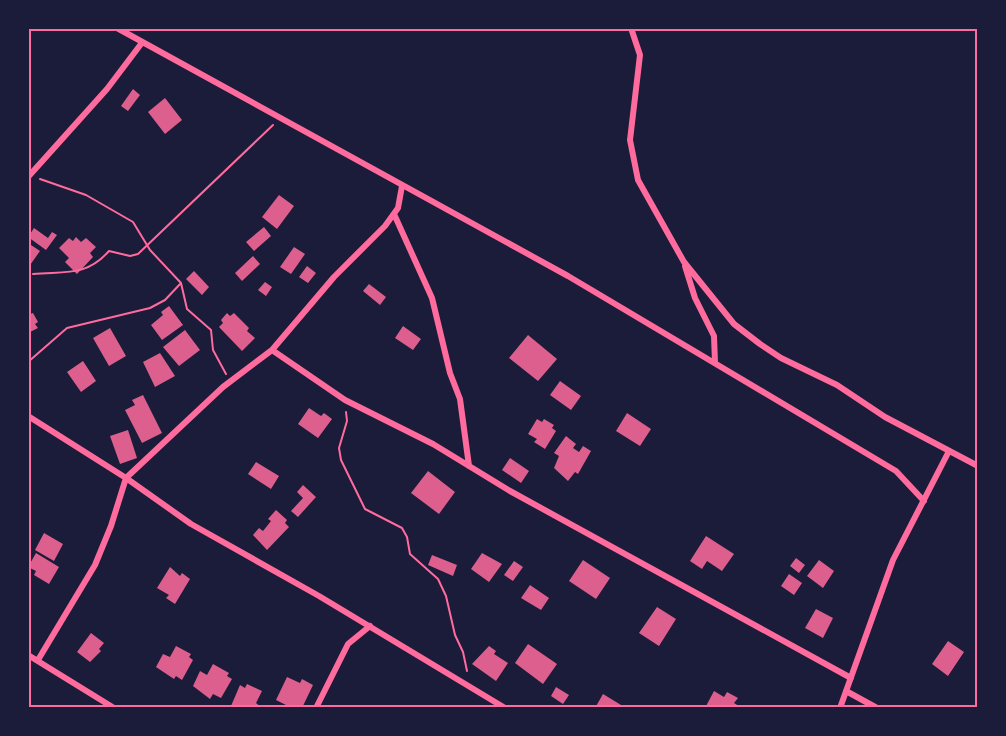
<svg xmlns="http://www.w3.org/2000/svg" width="1006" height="736" viewBox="0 0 1006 736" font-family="Inter,sans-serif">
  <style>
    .building { fill: #dd5f8e }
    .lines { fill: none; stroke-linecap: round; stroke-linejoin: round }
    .path { stroke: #ff6b9d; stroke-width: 2 }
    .minor { stroke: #ff6b9d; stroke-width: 6 }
    .neatline { fill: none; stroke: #ff6b9d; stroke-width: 2 }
  </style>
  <rect width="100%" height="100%" fill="#1b1b3a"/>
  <path class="building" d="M133 89 140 95 128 111 121 106Z
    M165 98 182 120 165 134 148 112Z
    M279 195 294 206 277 229 262 217Z
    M264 227 271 236 254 251 246 242Z
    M34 228 48 238 52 232 57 235 46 250 28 237Z
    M76 237 81 242 86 238 96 247 90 253 93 257 77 274 65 262 69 258 59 248 69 238 73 241Z
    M28 243 40 251 28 268Z
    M294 247 305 254 291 274 280 267Z
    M253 256 260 264 242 281 235 273Z
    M307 266 316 273 308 283 299 277Z
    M194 271 209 287 202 295 186 279Z
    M265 282 272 287 266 296 258 290Z
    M369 284 386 297 380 305 363 291Z
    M169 306 183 325 162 340 151 325 163 315 161 312Z
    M28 311 30 314 33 313 38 322 35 324 38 328 28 333Z
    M227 313 230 316 234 313 249 328 247 331 255 338 242 351 219 327 223 323 221 320Z
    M403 326 421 339 413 350 395 338Z
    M110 328 126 356 109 366 93 338Z
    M185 330 200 350 179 366 163 347Z
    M528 335 557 359 538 381 509 358Z
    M160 353 175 376 155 387 143 362Z
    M83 361 96 381 81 392 67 372Z
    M560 381 581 396 571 410 550 395Z
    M143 395 162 433 142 443 125 410 135 405 132 400Z
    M309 408 321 416 324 413 332 419 318 438 298 424Z
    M627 413 651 429 640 446 616 431Z
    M537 419 542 422 544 419 554 425 552 428 556 431 545 449 534 442 537 439 528 434Z
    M128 430 137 458 120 464 110 436Z
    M566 436 576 444 573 448 579 452 583 446 591 451 578 474 575 472 568 481 554 468 559 456 554 453Z
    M510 458 529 471 521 483 502 470Z
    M256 462 279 476 271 489 248 474Z
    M428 471 455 492 439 514 411 493Z
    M303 485 316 497 298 517 291 511 303 498 297 492Z
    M276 510 287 520 285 523 289 527 267 550 253 535 259 528 263 531 271 521 268 519Z
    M44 533 63 544 54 561 35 550Z
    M706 536 734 554 722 571 707 561 702 569 690 561Z
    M36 553 59 567 49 584 34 575 36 571 28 567Z
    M482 553 502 564 489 582 471 569Z
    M432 555 457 565 453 576 428 565Z
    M796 558 805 565 799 573 790 566Z
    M583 560 610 578 596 599 569 581Z
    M819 560 834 571 823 588 807 576Z
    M514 561 523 567 513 581 504 575Z
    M170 567 180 576 182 573 190 579 175 604 166 598 169 595 157 588Z
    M789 574 802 583 794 595 781 586Z
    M530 585 549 598 541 610 521 598Z
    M657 607 676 619 659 646 639 633Z
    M816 609 833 618 823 638 805 628Z
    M91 633 104 643 99 649 101 651 90 662 77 652Z
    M948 641 964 652 948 676 932 664Z
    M528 644 557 664 543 684 515 663Z
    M176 646 191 654 189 657 193 660 182 680 176 676 174 679 156 667 163 654 170 657Z
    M489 646 496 651 494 654 508 663 496 681 472 664Z
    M213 664 229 673 227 676 232 679 221 698 213 694 210 699 193 686 200 671 207 675Z
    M287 677 300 683 302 679 313 685 302 708H292L276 700Z
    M247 684 262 691 256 703 262 708 231 706 240 685 245 688Z
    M556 687 569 695 563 704 551 696Z
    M714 691 724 697 727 692 738 698 734 703 742 708H705Z
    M603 694 626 708H595Z"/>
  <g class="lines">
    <path class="path" d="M40 179 86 195 133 222 150 250 181 283 187 309 211 330 213 350 226 374
      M33 274C65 271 86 277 109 251L130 256 138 254 273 125
      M28 362 67 328 150 308 165 300 181 283
      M346 412 347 421 339 448 341 460 365 509 402 528 407 537 410 554 438 579 446 596 455 635 463 652 467 671"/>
    <path class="minor" d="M117 28 568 276 896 471 924 501
      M631 28 640 55 630 140 638 180 684 262 734 324 760 344 781 358 837 385 885 417 978 466
      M28 177 107 89 141 44
      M394 214 432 298 450 373 460 399 469 466
      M685 266 695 298 714 336 715 363
      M272 350 345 400 433 444 510 491 851 678
      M28 416 126 478 191 524 319 596 505 708
      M28 655 114 708
      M38 660 95 565 111 526 126 478 223 387 272 350 334 277 385 226 398 208 402 186
      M846 691 877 708
      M316 708 348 644 370 626
      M840 708 893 560 949 451"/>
  </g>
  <rect width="1006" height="736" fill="none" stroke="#1b1b3a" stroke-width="60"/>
  <rect x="30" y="30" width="946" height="676" class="neatline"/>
</svg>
